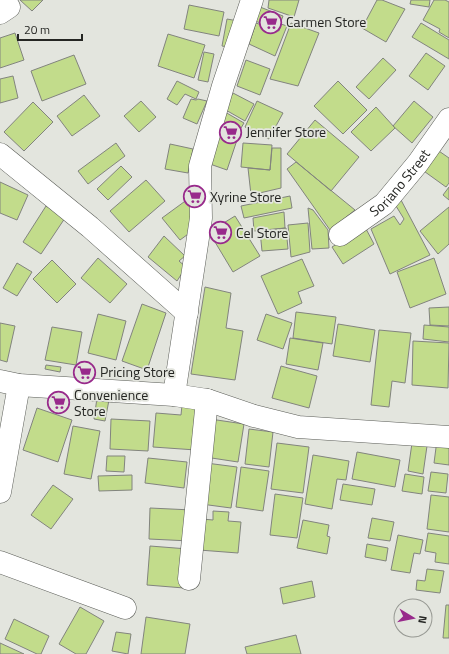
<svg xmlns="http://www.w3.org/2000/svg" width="449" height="654" viewBox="0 0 449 654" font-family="'Titillium Web',sans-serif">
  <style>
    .building { fill: #c2dc8b; stroke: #82847e }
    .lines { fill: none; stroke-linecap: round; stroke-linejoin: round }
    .minor-casing { stroke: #5b5d58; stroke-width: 23 }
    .minor { stroke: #fff; stroke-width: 22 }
    .labels { text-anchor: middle; stroke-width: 3.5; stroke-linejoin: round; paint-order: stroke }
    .poi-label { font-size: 14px; fill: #252623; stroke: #e3e5de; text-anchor: start }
    .street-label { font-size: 14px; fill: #252623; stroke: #e3e5de }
  </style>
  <rect width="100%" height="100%" fill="#e3e5de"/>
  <path class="building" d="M20 0H43L32 11Z
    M269 0H299L294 17 268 8Z
    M377 0H382L405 9 386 42 362 28Z
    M411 0H430L429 7 410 4Z
    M434 0H445L449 2V38L439 32 440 29 423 20Z
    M189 5 224 12 219 36 184 29Z
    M260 7 283 16 278 29 255 21Z
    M227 19 238 21 233 48 222 46Z
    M256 23 279 31 281 24 287 26 275 56 249 44Z
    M291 23 319 33 298 86 270 79Z
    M421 23 449 40V59L412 37Z
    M15 33 24 60 0 68V38Z
    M168 34 205 45 194 78 158 66Z
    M204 52 214 54 208 82 198 80Z
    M426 53 445 66 428 90 409 76Z
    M74 55 86 84 42 101 31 71Z
    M383 58 396 70 369 99 356 87Z
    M246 60 270 69 260 95 237 86Z
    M13 76 18 98 0 103V79Z
    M177 81 199 92 196 99 185 94 177 105 167 99Z
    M338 81 367 110 343 134 314 106Z
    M233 93 254 104 245 121 224 109Z
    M84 95 100 116 72 136 57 116Z
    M191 99 196 100 198 99 207 101 197 124 183 118Z
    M141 101 156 117 139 132 124 116Z
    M257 101 283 113 269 139 245 127Z
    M414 101 433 117 412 143 393 126Z
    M33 102 53 122 24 151 4 132Z
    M376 107 395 128 371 151 351 132Z
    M225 112 244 123 238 133 219 123Z
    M315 120 359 157 331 191 287 154Z
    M219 130 238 137 227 170 207 163Z
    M116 143 125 156 88 184 78 171Z
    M243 143 272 145 270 170 241 167Z
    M170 144 193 149 188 173 165 169Z
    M272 148H281V188L251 195 248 168 270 170Z
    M436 149 449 158V183L446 187 421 169Z
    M296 162 355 210 330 230 287 169Z
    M121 166 132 177 108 200 97 189Z
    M146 180 165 201 129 232 110 211Z
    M0 182 28 195 17 220 0 213Z
    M449 187V200L443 195Z
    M290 196 292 208 244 218 241 206Z
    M188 199 200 215 195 229 180 240 162 218Z
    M401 200 430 255 390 274 371 229 394 216 400 225 404 219 396 206Z
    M46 206 65 218 41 254 23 242Z
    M449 207V244L438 254 420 231Z
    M308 208 313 210 328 230 329 248 312 249Z
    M284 212 285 228 254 231 253 218Z
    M235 216 260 256 233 272 209 232Z
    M308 223 310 252 291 257 288 225Z
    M365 227 374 244 343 264 332 247Z
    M286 228 288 249 262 251 260 231Z
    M164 236 185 256 179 261 186 267 177 281 148 257Z
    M98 258 127 284 110 303 81 278Z
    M434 258 446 294 410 308 397 272Z
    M302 259 314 286 298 292 302 303 278 314 261 276Z
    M52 260 76 284 57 303 33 279Z
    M17 263 32 272 17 296 3 288Z
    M205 287 231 293 226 328 243 331 235 380 191 374Z
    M142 304 166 313 147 370 122 361Z
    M449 307V326L430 325 429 308Z
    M296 312 336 317 332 344 293 338Z
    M98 314 126 321 116 360 88 353Z
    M266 314 292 323 283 349 257 340Z
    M0 323 15 326 7 362 0 360Z
    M338 324 375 330 370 362 333 356Z
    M424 325 449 327V342L423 339Z
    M52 327 82 332 76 365 45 360Z
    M379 330 411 333 405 383 392 381 389 407 371 405Z
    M290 338 323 343 318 370 286 364Z
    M413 341 449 343 448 388 412 385Z
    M81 362H85L84 372 80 371Z
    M46 365 61 367 60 372 45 369Z
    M281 366 317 376 309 408 272 398Z
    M97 398 109 400 105 421 94 419Z
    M182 405 201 407 196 450 153 447 156 413 181 415Z
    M37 408 72 420 58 462 23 450Z
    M111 419 150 421 148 451 110 449Z
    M210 419 244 424 238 462 205 457Z
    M73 426 100 431 91 479 64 474Z
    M249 429 273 432 269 467 245 464Z
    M437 440 449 442V465L434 463Z
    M277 443 309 447 303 493 271 489Z
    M412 443 427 446 423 474 408 471Z
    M357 452 400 460 395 487 352 479Z
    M313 455 349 461 346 480 337 479 332 509 305 504Z
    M107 456H125L124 472 106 471Z
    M148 458 187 462 184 488 145 483Z
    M206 463 237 467 231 508 201 504Z
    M241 467 269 471 263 511 236 507Z
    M431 472 448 474 446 493 428 491Z
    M405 474 424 477 422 494 402 491Z
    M132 475V490L99 491 98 476Z
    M343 484 375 489 372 505 340 500Z
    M53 485 73 499 51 529 31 515Z
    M275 494 303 498 297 538 270 535Z
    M431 495 449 497V532L427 529Z
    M150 508 192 510 190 541 149 539Z
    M213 511 229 512 228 521 241 522 238 553 199 550 202 519 213 520Z
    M372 518 394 522 390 541 368 538Z
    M303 520 329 525 327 536 330 537 327 554 297 548Z
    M428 533 449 536V564L435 562 436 553 425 551Z
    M398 535 423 540 420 554 414 553 410 573 391 570Z
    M367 544 388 548 386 561 365 557Z
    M150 546 188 549 184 588 147 585Z
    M427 569 444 571 440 593 416 590 417 580 425 581Z
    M312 581 315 597 283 604 280 588Z
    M446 605H449V638H443Z
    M80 607 104 621 86 654H76L59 644Z
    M146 617 190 624 185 654H141Z
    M14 619 49 636 41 654H37L5 639Z
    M116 632 131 634 128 654 112 651Z
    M296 635 301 654H247L245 647Z
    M0 643 24 654H0Z"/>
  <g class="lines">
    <defs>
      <g id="minor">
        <path d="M0 13 9 7"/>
        <path d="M0 154 90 227 187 313"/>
        <path id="s1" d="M340 235 384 204 418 163 449 119"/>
        <path d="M0 381 19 385 174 395 207 400 254 416 298 427 449 437"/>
        <path d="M174 395 201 218 200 166 223 86 252 0"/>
        <path d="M0 492 19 385"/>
        <path d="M0 562 125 608"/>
        <path d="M189 579 207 400"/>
      </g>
    </defs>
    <use href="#minor" class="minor-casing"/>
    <use href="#minor" class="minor"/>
  </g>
  <defs>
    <symbol id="supermarket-ring" viewBox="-11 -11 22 22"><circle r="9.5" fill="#e3e5de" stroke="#982a8b" stroke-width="1.5"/><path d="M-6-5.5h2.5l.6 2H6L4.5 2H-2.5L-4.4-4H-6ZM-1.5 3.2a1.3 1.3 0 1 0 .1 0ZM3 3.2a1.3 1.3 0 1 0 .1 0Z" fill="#982a8b"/></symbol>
  </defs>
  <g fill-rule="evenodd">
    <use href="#supermarket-ring" x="258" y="10" width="25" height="25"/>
    <use href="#supermarket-ring" x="218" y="120" width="25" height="25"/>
    <use href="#supermarket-ring" x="182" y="184" width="25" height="25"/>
    <use href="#supermarket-ring" x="208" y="220" width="25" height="25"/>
    <use href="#supermarket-ring" x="72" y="360" width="25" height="25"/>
    <use href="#supermarket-ring" x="46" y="390" width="25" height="25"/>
  </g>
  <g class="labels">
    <g class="poi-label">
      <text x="286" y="27">Carmen Store</text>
      <text x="246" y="137">Jennifer Store</text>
      <text x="210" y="202">Xyrine Store</text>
      <text x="236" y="238">Cel Store</text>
      <text x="100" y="377">Pricing Store</text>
      <text x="74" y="400">Convenience<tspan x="74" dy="16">Store</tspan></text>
    </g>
    <g class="street-label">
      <text dy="5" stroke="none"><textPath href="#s1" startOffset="80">Soriano Street</textPath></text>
    </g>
  </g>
  <g transform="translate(413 618) rotate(100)"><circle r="19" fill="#e3e5de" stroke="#979993"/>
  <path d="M0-3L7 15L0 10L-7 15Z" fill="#982a8b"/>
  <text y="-6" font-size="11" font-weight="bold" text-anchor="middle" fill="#252623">N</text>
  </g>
  <path d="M18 34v6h64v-6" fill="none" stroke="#252623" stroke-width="2"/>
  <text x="24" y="34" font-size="12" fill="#252623" stroke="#e3e5de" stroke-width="3" paint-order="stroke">20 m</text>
</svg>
